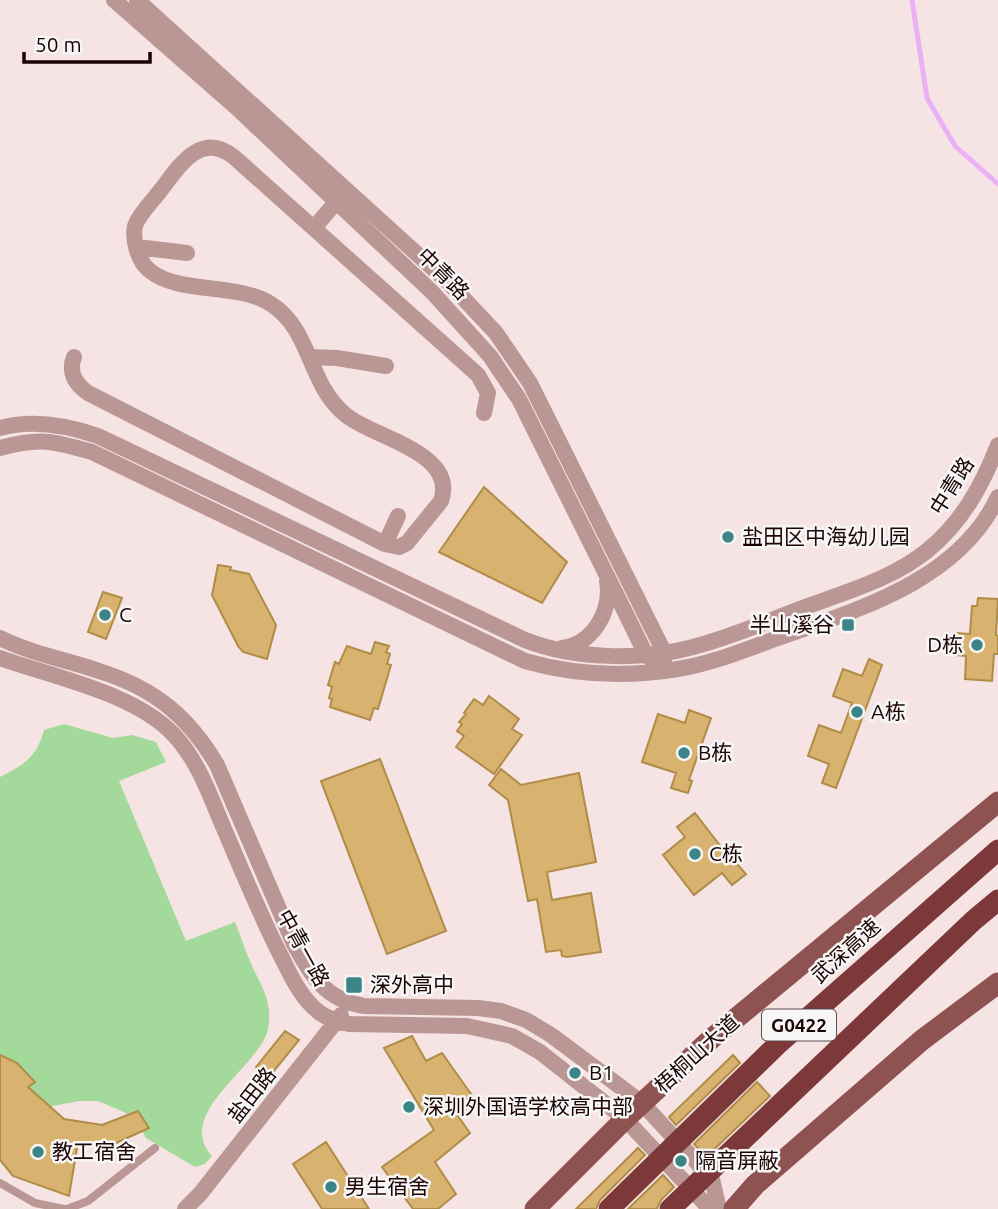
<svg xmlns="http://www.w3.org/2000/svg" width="998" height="1209" viewBox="0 0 998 1209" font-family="Ubuntu,'Noto Sans SC',sans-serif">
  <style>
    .green { fill: #a3d99a }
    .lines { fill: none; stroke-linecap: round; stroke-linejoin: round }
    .stream { stroke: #ecb0f7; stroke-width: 5 }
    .building { fill: #d8b370; stroke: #b08c49; stroke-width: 2 }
    .lane { stroke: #ba9795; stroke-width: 8 }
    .street { stroke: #ba9795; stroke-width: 16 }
    .primary { stroke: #8e5251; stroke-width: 21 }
    .highway { stroke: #7d3839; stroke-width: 21 }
    .poi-dot { fill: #3b8488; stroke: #f6f6f6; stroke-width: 2.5 }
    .labels { text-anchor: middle; stroke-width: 5; stroke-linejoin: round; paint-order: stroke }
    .shield { fill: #f6f6f6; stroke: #5d4c4d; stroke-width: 2 }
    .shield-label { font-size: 19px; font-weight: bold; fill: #1c0304 }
    .street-label { font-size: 21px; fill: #1c0304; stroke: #f6f6f6 }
    .poi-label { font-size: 21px; fill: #1c0304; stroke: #f6f6f6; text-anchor: start }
  </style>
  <rect width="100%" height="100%" fill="#f5e4e3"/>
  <path class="green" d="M64 724 113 738 132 735 156 742 166 762 119 781 186 941 235 922C241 937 246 953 253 968 263 988 273 1005 268 1029 260 1067 173 1113 212 1156L205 1164 195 1167 146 1138 139 1125 124 1112 98 1101H79L42 1108 0 1080V777C24 765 37 757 44 730Z"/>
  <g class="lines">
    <path class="stream" d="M912 0 927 98 955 146 998 184"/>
  </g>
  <path class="building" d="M484 487 567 562 542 603 439 552Z
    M218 565 231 567 230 570 249 574 276 625 267 659 243 652 238 646 212 595Z
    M103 592 122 598 106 639 88 632Z
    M978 598 998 599 996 635 998 636V654H994L992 681 965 679 966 656 956 655 957 633 970 634 972 606H977Z
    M375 642 389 646 386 652 390 654 387 664 391 665 378 709 374 708 370 720 330 707 332 699 329 698 332 687 328 685 335 662 339 664 347 646 371 654Z
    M869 659 882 665 836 788 822 783 829 764 808 756 819 725 841 733 852 703 833 696 843 669 862 676Z
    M489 696 519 719 512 729 522 735 494 774 456 747 464 736 457 731 462 724 459 722 466 714 464 713 474 699 483 705Z
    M689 710 711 718 689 780 692 781 688 793 671 788 676 773 642 762 658 714 685 723Z
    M380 759 446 931 387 954 321 781Z
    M501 769 521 785 579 773 596 862 547 872 552 900 591 893 601 952 567 957 562 956 561 950 546 952 537 899 528 901 508 800 489 785Z
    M695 813 735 865 737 864 746 874 732 885 722 873 694 895 663 855 685 837 677 827Z
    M285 1031 299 1040 269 1077 256 1067Z
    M412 1036 426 1061 442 1053 476 1101 458 1116 470 1133 435 1162 456 1194 438 1209H413L382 1167 434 1130 384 1048Z
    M0 1055 17 1063 35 1082 28 1087 64 1119 102 1125 138 1111 149 1128 114 1144 78 1142 69 1196 13 1176 0 1160Z
    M733 1055 740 1063 676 1125 669 1117Z
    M757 1082 770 1096 706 1157 694 1144Z
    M326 1142 369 1209H322L293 1164Z
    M638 1148 645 1155 600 1200 596 1209H576Z
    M663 1175 674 1187 661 1200 657 1209H628Z"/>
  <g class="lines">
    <path class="lane" d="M0 1183 35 1203 64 1209
      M67 1209 88 1201 155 1148"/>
    <path class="street" d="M114 0 237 108 432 292 490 356 519 399 627 616 645 653 652 660
      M137 0 449 283 496 333 530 383 664 652V662
      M314 228 343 194
      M137 247 187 253
      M74 357C68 372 75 384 88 393L385 544 399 547 407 543 441 501C458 453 375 438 347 416 307 385 313 331 271 304 237 282 178 295 149 270 138 261 132 240 135 226 139 214 152 202 160 191 179 167 200 130 234 157L478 375 488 393 484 413
      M309 357 337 358 386 366
      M0 428C33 419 66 425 98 436L525 640C573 659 642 661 693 647 732 637 770 620 808 606 849 591 894 578 928 550 962 522 982 486 998 445
      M0 448C40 437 53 441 92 452L525 661C574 675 628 677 678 669 711 664 744 650 775 639 856 610 958 582 998 497
      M385 544 398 516
      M0 638C32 654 68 660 102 672 155 689 189 717 217 765L294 944C312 976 325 1000 364 1006L478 1008 501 1011 526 1020 551 1035 642 1103 712 1179 719 1209
      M562 648C593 644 612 611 607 581
      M0 658C53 677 135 693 174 735 198 761 209 793 222 824 241 868 259 913 281 956 291 976 301 999 320 1013 329 1019 339 1022 349 1024L467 1026 512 1036 540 1052 625 1119 710 1209
      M185 1209 200 1194 341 1015"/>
    <path class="primary" d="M535 1209 625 1119 711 1039 998 802
      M734 1209 755 1185 922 1040 998 983"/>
    <path class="highway" d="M609 1209 777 1045 998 850
      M670 1209 974 920 998 900"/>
  </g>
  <g class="poi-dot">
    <circle cx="728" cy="537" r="7"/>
    <circle cx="105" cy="615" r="7"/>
    <rect x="841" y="618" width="14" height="14" rx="3.5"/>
    <circle cx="977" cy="645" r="7"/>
    <circle cx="857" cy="712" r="7"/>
    <circle cx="684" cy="753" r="7"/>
    <circle cx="695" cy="854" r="7"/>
    <rect x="345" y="976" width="18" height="18" rx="3.5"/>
    <circle cx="575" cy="1073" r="7"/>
    <circle cx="409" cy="1107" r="7"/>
    <circle cx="38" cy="1152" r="7"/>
    <circle cx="681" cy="1161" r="7"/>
    <circle cx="331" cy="1187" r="7"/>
  </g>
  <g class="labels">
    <rect class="shield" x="762" y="1009.5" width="74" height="31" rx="5"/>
    <g class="shield-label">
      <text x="799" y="1032">G0422</text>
    </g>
    <g class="street-label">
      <text transform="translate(443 274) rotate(45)" y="7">中青路</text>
      <text transform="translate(952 486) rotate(-58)" y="7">中青路</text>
      <text transform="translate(303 948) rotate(61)" y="7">中青一路</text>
      <text transform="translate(846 951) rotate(-42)" y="7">武深高速</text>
      <text transform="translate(697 1054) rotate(-42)" y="7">梧桐山大道</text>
      <text transform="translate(252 1095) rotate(-52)" y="7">盐田路</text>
    </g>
    <g class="poi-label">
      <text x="742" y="544">盐田区中海幼儿园</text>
      <text x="119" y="622">C</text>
      <text x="834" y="632" text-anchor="end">半山溪谷</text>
      <text x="963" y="652" text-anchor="end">D栋</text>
      <text x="871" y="719">A栋</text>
      <text x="698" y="760">B栋</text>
      <text x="709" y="861">C栋</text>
      <text x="370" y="992">深外高中</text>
      <text x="589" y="1080">B1</text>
      <text x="423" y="1114">深圳外国语学校高中部</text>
      <text x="52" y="1159">教工宿舍</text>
      <text x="695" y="1168">隔音屏蔽</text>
      <text x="345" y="1194">男生宿舍</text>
    </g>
  </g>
  <path d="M24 52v10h126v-10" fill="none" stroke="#1c0304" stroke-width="3.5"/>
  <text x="35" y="52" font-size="21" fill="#1c0304" stroke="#f6f6f6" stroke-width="5" paint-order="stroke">50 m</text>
</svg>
